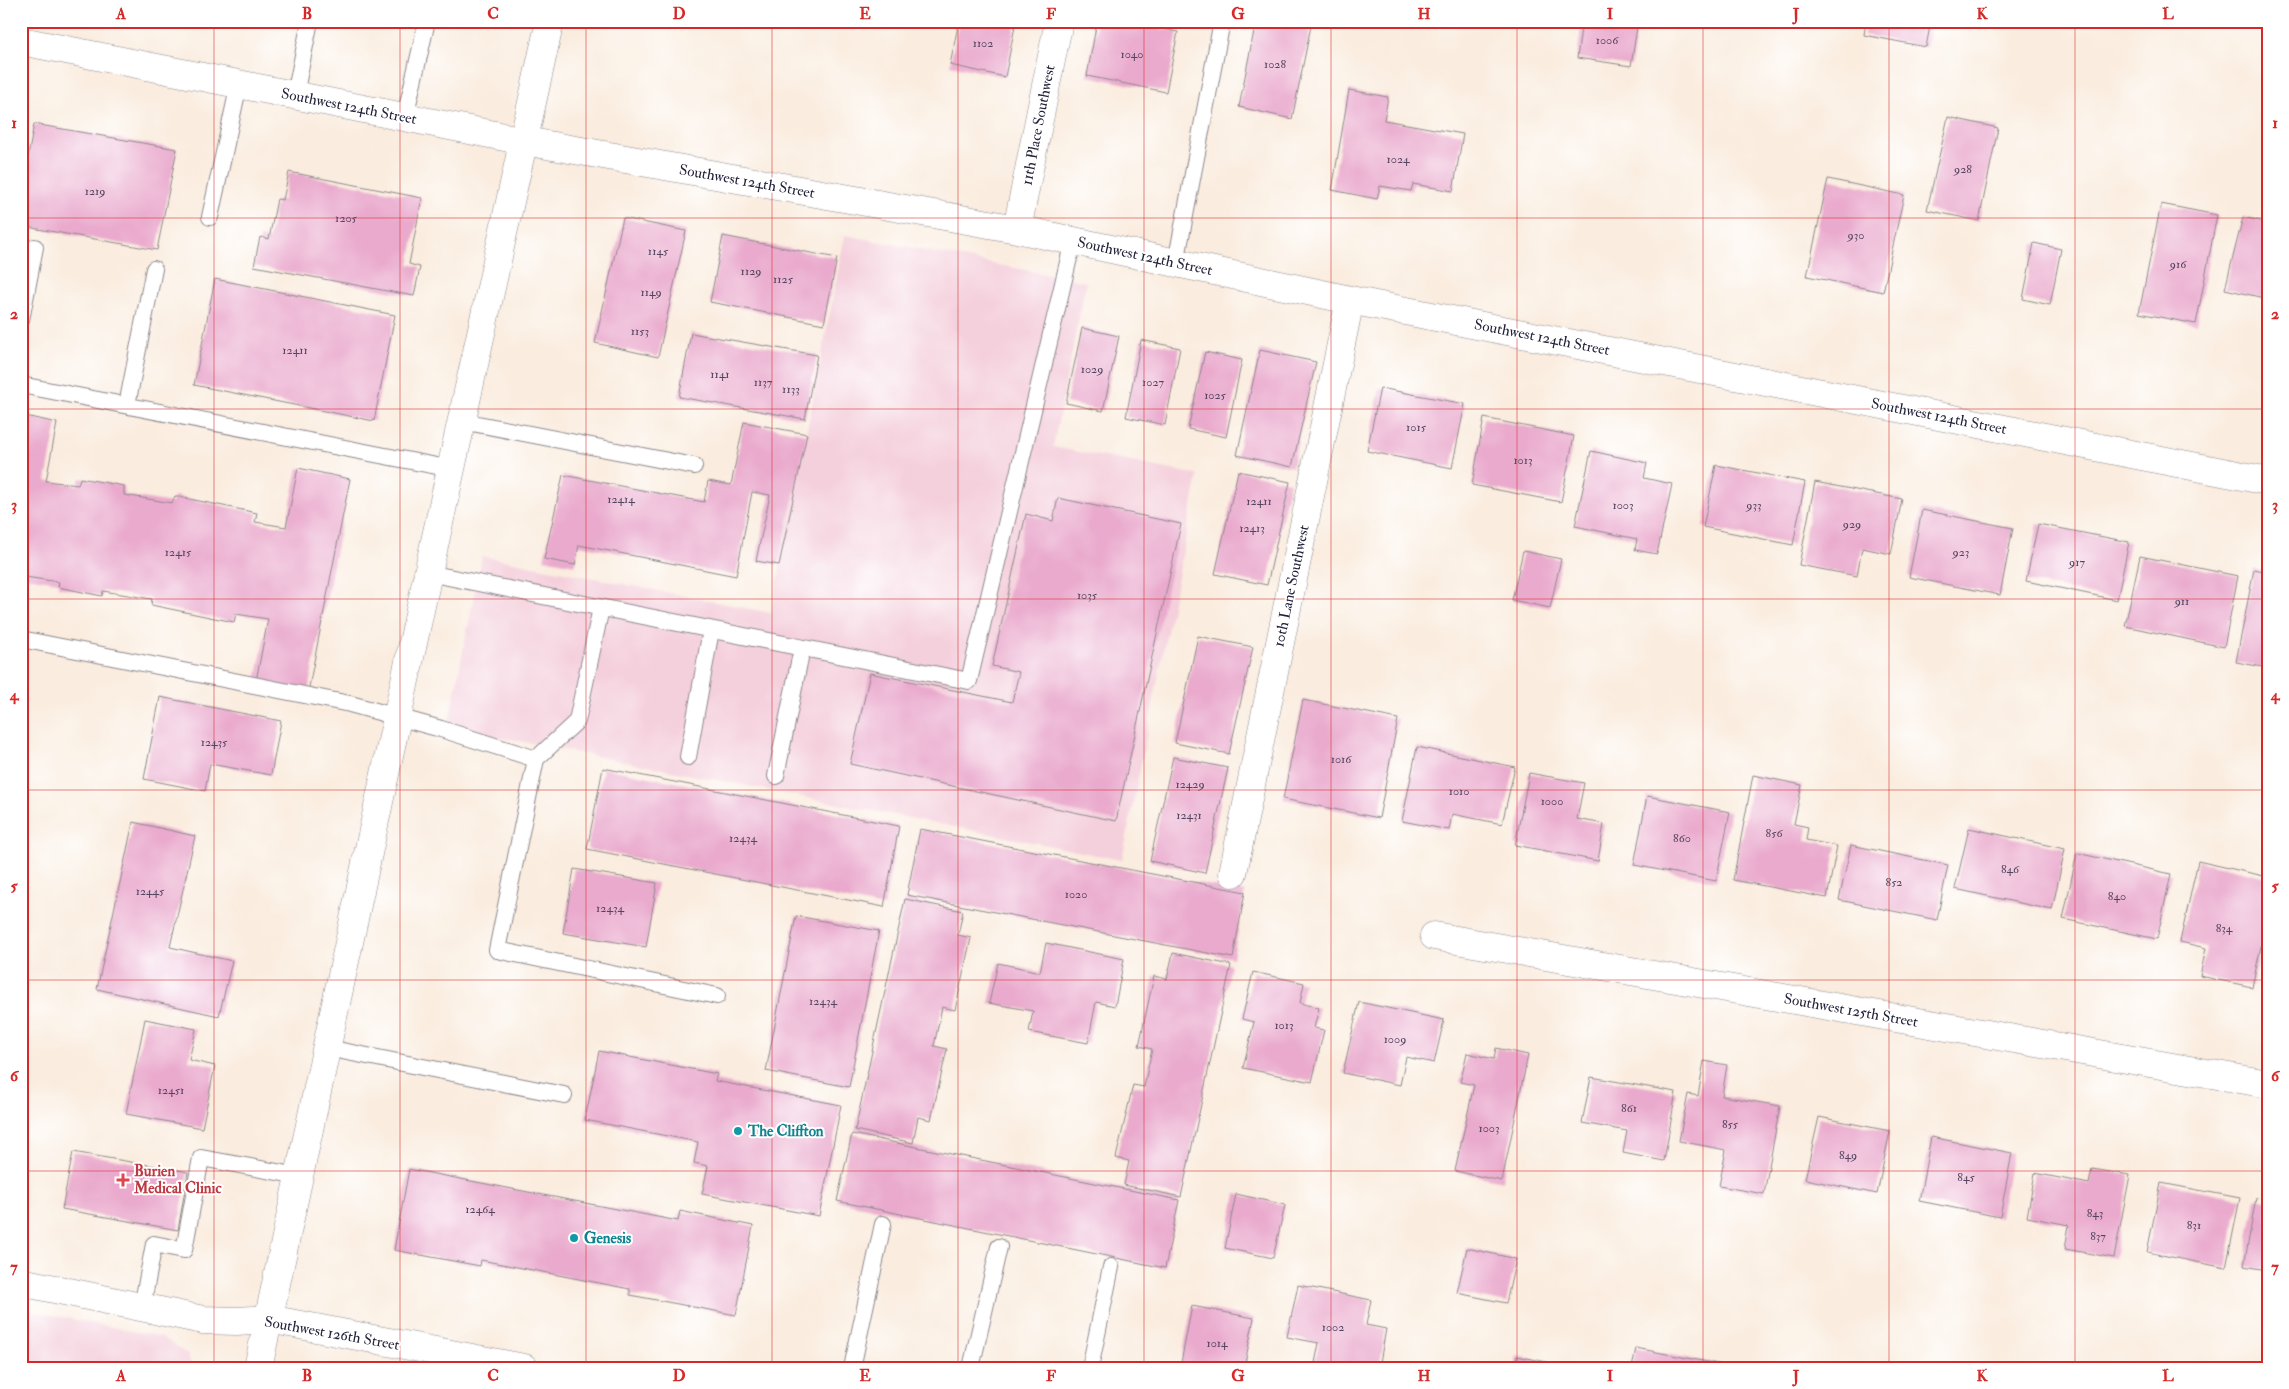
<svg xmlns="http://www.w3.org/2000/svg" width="2289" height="1389" viewBox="0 0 2289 1389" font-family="'IM FELL Double Pica',serif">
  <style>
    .built { fill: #f4cfdc }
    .building { fill: #eaaacd }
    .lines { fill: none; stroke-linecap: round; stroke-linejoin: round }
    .service-casing { stroke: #8e878c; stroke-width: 18 }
    .minor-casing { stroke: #8e878c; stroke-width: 29 }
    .secondary-casing { stroke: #8e878c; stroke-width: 29 }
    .service { stroke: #fff; stroke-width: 16 }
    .minor { stroke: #fff; stroke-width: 28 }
    .secondary { stroke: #fff; stroke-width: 28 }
    .grid { fill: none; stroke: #d62828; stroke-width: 1; stroke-opacity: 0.55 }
    .culture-dot { fill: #0f9aa8; stroke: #fff; stroke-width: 2 }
    .health-dot { fill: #e0444e; stroke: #fff; stroke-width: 2 }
    .labels { text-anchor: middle; stroke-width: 4; stroke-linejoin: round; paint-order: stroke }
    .number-label { font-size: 12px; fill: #544460 }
    .street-label { font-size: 15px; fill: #22223b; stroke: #fff }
    .culture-label { font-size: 15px; font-weight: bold; fill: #0d838f; stroke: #fff; text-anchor: start }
    .health-label { font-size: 15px; font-weight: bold; fill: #be3a42; stroke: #fff; text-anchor: start }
    .neatline { fill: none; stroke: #d62828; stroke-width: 2 }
    .grid-label { font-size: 16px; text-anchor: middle; font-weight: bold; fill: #d62828 }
  </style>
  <rect width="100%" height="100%" fill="#fff"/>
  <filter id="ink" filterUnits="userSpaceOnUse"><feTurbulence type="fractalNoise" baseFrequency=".02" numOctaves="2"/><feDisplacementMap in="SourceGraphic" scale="10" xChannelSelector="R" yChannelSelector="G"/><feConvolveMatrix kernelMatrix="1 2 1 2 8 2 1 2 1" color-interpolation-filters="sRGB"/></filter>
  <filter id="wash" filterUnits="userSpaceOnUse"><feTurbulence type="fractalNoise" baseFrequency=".0096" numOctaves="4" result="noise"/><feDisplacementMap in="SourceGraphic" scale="20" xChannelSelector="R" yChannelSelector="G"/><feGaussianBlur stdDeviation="1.12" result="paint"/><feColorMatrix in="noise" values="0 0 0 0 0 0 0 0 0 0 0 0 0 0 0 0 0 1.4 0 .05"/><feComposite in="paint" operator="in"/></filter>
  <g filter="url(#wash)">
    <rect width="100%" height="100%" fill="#faecde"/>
    <path class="built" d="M845 235 1086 282 1053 447 1198 475 1122 860 448 727 482 556 771 613Z
      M21 1309 162 1337 187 1354 193 1368H21Z"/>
    <g id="blocks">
      <path class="building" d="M959 21H1016L1005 77 950 65Z
        M1097 21H1123L1178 32 1166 92 1087 76Z
        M1256 21H1312L1292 119 1239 107Z
        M1582 21H1638L1631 66 1577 58Z
        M1866 21H1931L1926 47 1864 35Z
        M1349 90 1388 97 1384 120 1463 134 1453 191 1413 184 1411 191 1380 186 1377 199 1332 190Z
        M1948 117 1998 128 1979 221 1927 210Z
        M34 124 177 149 157 250 21 226V156L28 157Z
        M289 172 422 198 409 264 420 267 414 296 254 266 260 237 269 239 277 199 283 200Z
        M1828 179 1904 195 1883 292 1807 276Z
        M2161 204 2217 215 2196 324 2139 313Z
        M2243 217 2268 223V299L2225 289Z
        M623 218 686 231 658 357 595 343Z
        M723 236 837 258 824 324 710 302Z
        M2034 243 2061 249 2050 305 2023 299Z
        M215 279 395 315 374 421 194 385Z
        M1082 328 1119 336 1103 411 1066 403Z
        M691 333 817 355 805 419 679 397Z
        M1141 340 1180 348 1165 425 1126 417Z
        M1260 350 1316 362 1292 467 1237 455Z
        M1205 352 1242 360 1226 437 1188 429Z
        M1380 388 1465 404 1452 468 1367 451Z
        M21 415 57 423 46 481 78 485 80 478 124 486V495L172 503 175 496 257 513 255 522 286 527 298 468 350 479 308 692 256 681 268 619 236 614 234 622 151 605 152 599 103 591 102 596 58 587 59 582 25 577 21 590Z
        M1484 418 1574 436 1561 502 1472 485Z
        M744 422 807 434 779 565 756 561 770 495 752 492 736 576 579 545 575 565 544 559 563 475 704 502 708 481 731 485Z
        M1591 451 1647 463 1644 478 1672 484 1657 554 1635 550 1637 539 1575 526Z
        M1716 465 1805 482 1793 545 1703 527Z
        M1238 471 1290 482 1267 585 1215 574Z
        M1815 482 1902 499 1891 554 1862 548 1857 576 1799 565Z
        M1058 498 1181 524 1116 821 850 764 870 673 1012 702 1019 672 992 666 1026 514 1053 521Z
        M1922 510 2013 528 2000 595 1909 577Z
        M2038 524 2129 542 2117 600 2026 581Z
        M1523 551 1561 559 1550 608 1512 600Z
        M2140 556 2238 576 2224 647 2125 626Z
        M2254 569 2268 572V668L2236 662Z
        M1198 636 1253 647 1229 754 1175 743Z
        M160 697 281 721 271 775 210 764 205 791 144 779Z
        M1303 700 1398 719 1379 818 1283 799Z
        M1417 747 1515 767 1502 824 1452 814 1449 830 1402 821Z
        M1173 757 1228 768 1205 873 1150 861Z
        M603 768 899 826 884 907 587 849Z
        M1529 773 1584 783 1577 819 1604 824 1598 861 1515 845Z
        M1753 775 1802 785 1794 824 1808 827 1806 840 1837 846 1827 898 1733 880Z
        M1647 796 1730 812 1716 881 1634 865Z
        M133 822 195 836 170 947 232 961 219 1016 97 989Z
        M1969 828 2065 849 2052 910 1955 889Z
        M920 829 1245 892 1233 958 907 895Z
        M1851 845 1948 865 1937 920 1839 900Z
        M2077 853 2171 874 2157 939 2063 919Z
        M2198 861 2268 877V915L2252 987 2200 976 2206 948 2180 942Z
        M574 869 657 883 646 947 563 933Z
        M905 899 963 911 958 935 971 938 955 1010 942 1007 934 1046 947 1049 931 1120 918 1117 913 1143 855 1130Z
        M796 916 879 931 849 1087 766 1071Z
        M1046 943 1124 959 1115 1006 1096 1002 1088 1043 1029 1032 1033 1011 989 1003 998 963 1040 972Z
        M1173 953 1231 965 1181 1197 1124 1185 1129 1161 1116 1158 1133 1085 1144 1087 1152 1049 1139 1046 1154 976 1167 979Z
        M1253 972 1304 983 1300 1003 1319 1008 1314 1028 1324 1030 1312 1082 1243 1068 1254 1022 1242 1019Z
        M1359 1002 1444 1020 1434 1063 1406 1057 1400 1085 1343 1073Z
        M145 1019 196 1029 189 1060 215 1066 202 1128 126 1114Z
        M1496 1048 1528 1055 1502 1181 1455 1171 1474 1085 1460 1082 1467 1053 1494 1059Z
        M599 1051 717 1074 715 1081 841 1105 819 1216 702 1194 708 1166 694 1163 698 1142 585 1120Z
        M1704 1061 1727 1065 1722 1096 1780 1106 1764 1194 1719 1186 1726 1150 1679 1141 1688 1094 1698 1096Z
        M1591 1077 1676 1092 1664 1161 1623 1153 1627 1131 1582 1123Z
        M1819 1117 1890 1131 1877 1194 1805 1179Z
        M852 1134 1179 1200 1165 1268 837 1201Z
        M1931 1137 2012 1153 2000 1217 1919 1201Z
        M73 1152 188 1172 178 1230 62 1209Z
        M409 1169 678 1221 680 1211 753 1226 736 1315 630 1295V1289L481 1260 480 1266 394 1250Z
        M2092 1169 2130 1175 2114 1258 2065 1249 2069 1225 2027 1217 2035 1173 2089 1184Z
        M2161 1183 2240 1198 2226 1268 2147 1252Z
        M1236 1194 1285 1205 1273 1258 1225 1248Z
        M2256 1198 2268 1200V1270L2244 1266Z
        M1467 1248 1516 1259 1506 1303 1457 1293Z
        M1298 1285 1371 1300 1366 1325 1386 1329 1379 1368H1314L1319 1343 1287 1337Z
        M1192 1306 1254 1318 1244 1368H1180Z
        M1636 1348 1723 1365V1368H1632Z
        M1517 1356 1572 1367V1368H1515Z"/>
    </g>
  </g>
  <g filter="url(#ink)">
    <use href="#blocks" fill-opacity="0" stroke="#8e878c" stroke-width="1"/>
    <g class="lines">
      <defs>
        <path id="service" d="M295 95 310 21
          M405 117 427 21
          M210 217 239 84
          M1176 263 1222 21
          M21 320 35 247
          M21 385 452 469
          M127 405 154 269
          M462 421 694 466
          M428 573 969 681 1073 241
          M601 608 577 721 536 759 497 950 717 996
          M21 639 350 704 441 729 536 759
          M688 757 711 630
          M776 776 802 648
          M327 1048 564 1095
          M142 1307 154 1244 184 1250 201 1158 299 1176
          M852 1368 883 1224
          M971 1368 999 1247
          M1090 1368 1111 1267"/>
        <path id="minor" d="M21 41 525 141 1017 229 1350 300 2268 481
          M1017 229 1059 21
          M1233 873 1350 300
          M1434 936 2268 1084
          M21 1282 203 1320 236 1321 269 1319 524 1368"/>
        <path id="secondary" d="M258 1368 428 573 550 21"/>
      </defs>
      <use href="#service" class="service-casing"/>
      <use href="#minor" class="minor-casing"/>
      <use href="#secondary" class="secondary-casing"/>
      <use href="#service" class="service"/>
      <use href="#minor" class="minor"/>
      <use href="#secondary" class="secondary"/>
    </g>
  </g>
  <path class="grid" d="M214 21V1368M400 21V1368M586 21V1368M772 21V1368M958 21V1368M1144 21V1368M1331 21V1368M1517 21V1368M1703 21V1368M1889 21V1368M2075 21V1368M21 218H2268M21 409H2268M21 599H2268M21 790H2268M21 980H2268M21 1171H2268"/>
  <g class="culture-dot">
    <circle cx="738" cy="1131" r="5"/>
    <circle cx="574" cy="1238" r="5"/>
  </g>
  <path class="health-dot" d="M120.5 1172.5h5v5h5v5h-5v5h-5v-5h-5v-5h5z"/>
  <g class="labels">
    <g class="number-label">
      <text x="1607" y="44">1006</text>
      <text x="983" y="47">1102</text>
      <text x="1132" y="58">1040</text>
      <text x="1275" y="68">1028</text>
      <text x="1398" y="163">1024</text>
      <text x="1963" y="173">928</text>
      <text x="95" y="195">1219</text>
      <text x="346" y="222">1205</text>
      <text x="1856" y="239">930</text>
      <text x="658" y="255">1145</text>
      <text x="2178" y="268">916</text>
      <text x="751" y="275">1129</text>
      <text x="783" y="283">1125</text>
      <text x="651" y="296">1149</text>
      <text x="640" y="335">1153</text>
      <text x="295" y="354">12411</text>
      <text x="1092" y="373">1029</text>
      <text x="720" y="378">1141</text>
      <text x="763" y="386">1137</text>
      <text x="1153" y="386">1027</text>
      <text x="791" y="393">1133</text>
      <text x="1215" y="399">1025</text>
      <text x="1416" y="431">1015</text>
      <text x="1523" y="464">1013</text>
      <text x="621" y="503">12414</text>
      <text x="1259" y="505">12411</text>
      <text x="1623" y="509">1003</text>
      <text x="1754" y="509">933</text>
      <text x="1852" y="528">929</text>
      <text x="1252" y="532">12413</text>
      <text x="178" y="556">12415</text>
      <text x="1961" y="556">923</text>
      <text x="2077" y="566">917</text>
      <text x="1087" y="599">1035</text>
      <text x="2182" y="605">911</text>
      <text x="214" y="746">12435</text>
      <text x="1341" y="763">1016</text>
      <text x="1190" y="788">12429</text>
      <text x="1459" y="795">1010</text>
      <text x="1552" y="805">1000</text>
      <text x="1189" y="819">12431</text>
      <text x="1774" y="837">856</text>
      <text x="743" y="842">12434</text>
      <text x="1682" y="842">860</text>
      <text x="2010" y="873">846</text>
      <text x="1894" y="886">852</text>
      <text x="150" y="895">12445</text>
      <text x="1076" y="898">1020</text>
      <text x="2117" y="900">840</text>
      <text x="610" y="912">12434</text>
      <text x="2224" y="932">834</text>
      <text x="823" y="1005">12434</text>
      <text x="1284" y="1029">1013</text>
      <text x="1395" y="1043">1009</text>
      <text x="171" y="1094">12451</text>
      <text x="1629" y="1112">861</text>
      <text x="1730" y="1128">855</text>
      <text x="1489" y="1132">1003</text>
      <text x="1848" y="1159">849</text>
      <text x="1966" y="1181">845</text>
      <text x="480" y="1213">12464</text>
      <text x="2095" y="1217">843</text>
      <text x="2194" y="1229">831</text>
      <text x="2098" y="1240">837</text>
      <text x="1333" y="1331">1002</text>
      <text x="1217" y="1347">1014</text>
    </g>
    <g class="street-label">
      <text transform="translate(349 106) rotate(11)" y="5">Southwest 124th Street</text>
      <text transform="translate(1038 125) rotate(-79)" y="5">11th Place Southwest</text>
      <text transform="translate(747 181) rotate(10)" y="5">Southwest 124th Street</text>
      <text transform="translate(1145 256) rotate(12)" y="5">Southwest 124th Street</text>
      <text transform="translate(1542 337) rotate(11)" y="5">Southwest 124th Street</text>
      <text transform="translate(1939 416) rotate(11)" y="5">Southwest 124th Street</text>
      <text transform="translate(1291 586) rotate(-78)" y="5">10th Lane Southwest</text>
      <text transform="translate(1851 1010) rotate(10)" y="5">Southwest 125th Street</text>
      <text transform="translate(332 1333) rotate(10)" y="5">Southwest 126th Street</text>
    </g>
    <g class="culture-label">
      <text x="748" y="1136">The Cliffton</text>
      <text x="584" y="1243">Genesis</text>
    </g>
    <g class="health-label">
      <text x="134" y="1176">Burien<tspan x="134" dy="17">Medical Clinic</tspan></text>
    </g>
  </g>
  <rect width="2289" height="1389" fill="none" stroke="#fff" stroke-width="55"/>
  <rect x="28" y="28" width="2234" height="1334" class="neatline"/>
  <g class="grid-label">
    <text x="121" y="19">A</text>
    <text x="307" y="19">B</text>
    <text x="493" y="19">C</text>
    <text x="679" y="19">D</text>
    <text x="865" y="19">E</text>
    <text x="1051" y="19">F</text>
    <text x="1238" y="19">G</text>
    <text x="1424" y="19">H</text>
    <text x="1610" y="19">I</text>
    <text x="1796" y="19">J</text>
    <text x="1982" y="19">K</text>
    <text x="2168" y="19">L</text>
    <text x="14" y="128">1</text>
    <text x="2275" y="128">1</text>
    <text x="14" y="319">2</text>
    <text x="2275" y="319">2</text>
    <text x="14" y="510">3</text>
    <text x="2275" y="510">3</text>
    <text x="14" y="700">4</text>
    <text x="2275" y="700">4</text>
    <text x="14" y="891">5</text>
    <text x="2275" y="891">5</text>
    <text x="14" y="1081">6</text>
    <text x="2275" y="1081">6</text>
    <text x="14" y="1272">7</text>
    <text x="2275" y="1272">7</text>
    <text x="121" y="1381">A</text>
    <text x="307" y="1381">B</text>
    <text x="493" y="1381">C</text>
    <text x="679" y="1381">D</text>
    <text x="865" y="1381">E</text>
    <text x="1051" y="1381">F</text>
    <text x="1238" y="1381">G</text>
    <text x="1424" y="1381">H</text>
    <text x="1610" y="1381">I</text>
    <text x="1796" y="1381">J</text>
    <text x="1982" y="1381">K</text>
    <text x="2168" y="1381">L</text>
  </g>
</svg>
